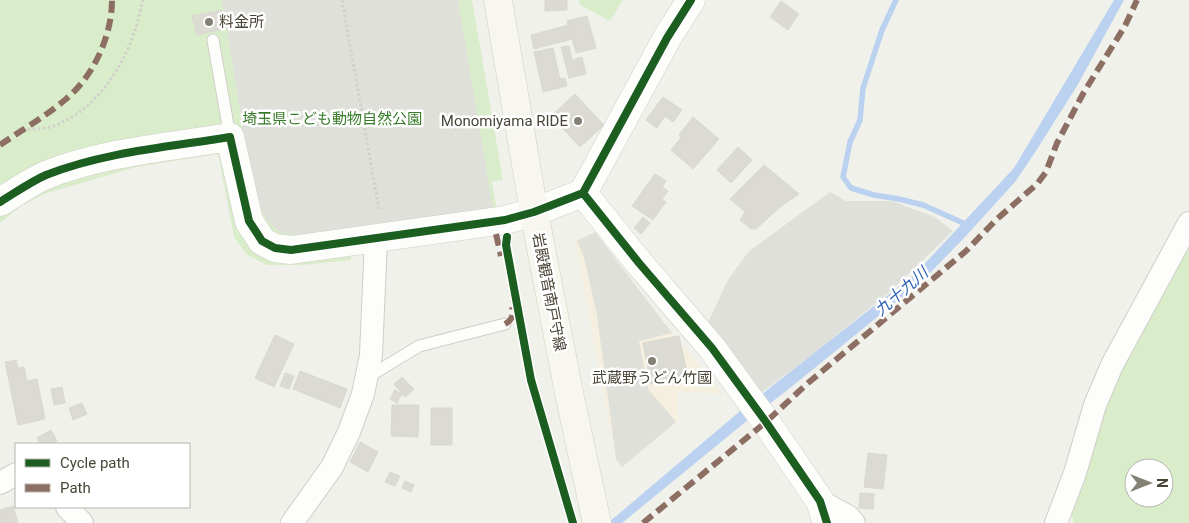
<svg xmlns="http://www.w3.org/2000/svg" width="1189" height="523" viewBox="0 0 1189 523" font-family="Roboto,'Noto Sans JP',sans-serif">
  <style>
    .commercial { fill: #f4efde }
    .green { fill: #d9edcb; fill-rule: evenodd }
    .parking { fill: #e0e0da }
    .water { fill: #bad1f0 }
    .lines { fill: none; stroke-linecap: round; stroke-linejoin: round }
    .stream { stroke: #bad1f0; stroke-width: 5.5 }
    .building { fill: #dbdad3; stroke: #d9d8d1 }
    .service-casing { stroke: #cfcec8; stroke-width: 13 }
    .minor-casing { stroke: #cfcec8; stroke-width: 24 }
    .tertiary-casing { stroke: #cfcec8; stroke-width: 29 }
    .secondary-casing { stroke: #d1d0c2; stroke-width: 29 }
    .path { stroke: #d2d0cb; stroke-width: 3; stroke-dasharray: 2.5 2.5; stroke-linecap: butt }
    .service { stroke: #fdfdfc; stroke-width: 11 }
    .minor { stroke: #fdfdfc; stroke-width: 22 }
    .tertiary { stroke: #fdfdfc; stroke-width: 28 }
    .secondary { stroke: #f7f6ef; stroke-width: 28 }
    .quiet { stroke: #8d6e63; stroke-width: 6; stroke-dasharray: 12 6; stroke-linecap: butt }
    .cycleway-casing { stroke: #fff; stroke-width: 11 }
    .cycleway { stroke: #1b5e20; stroke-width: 8 }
    .poi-dot { fill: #838175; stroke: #fff; stroke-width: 2 }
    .labels { text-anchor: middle; stroke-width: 5; stroke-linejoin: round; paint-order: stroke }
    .poi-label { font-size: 15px; fill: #484436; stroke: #fff; text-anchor: start }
    .park-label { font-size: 15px; fill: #387b28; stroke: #fff }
    .street-label { font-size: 15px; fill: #484436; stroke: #fff }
    .water-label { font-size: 16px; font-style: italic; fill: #2d63b6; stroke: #fff }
  </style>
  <rect width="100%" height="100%" fill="#f1f1eb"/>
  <path class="commercial" d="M595 232 672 333 723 394 678 391V421L622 467 616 459 575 241Z"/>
  <path class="green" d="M0 0H472L503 180 492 182 497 212 349 237 351 260 302 265H267L247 255 234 237 218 154 136 167 44 194 21 206 0 223Z
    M579 0H623L610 21 580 5Z
    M1189 235V523H1073L1072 513 1081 469 1113 379ZM1134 468H1164V498H1134Z"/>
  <path class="parking" d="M222 0H458L493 209 306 235 282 233 269 223 258 203 251 178Z
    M830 192 846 201H892L935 217 953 231 893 289 813 354 761 393 706 327 728 280 748 252Z
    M595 232 672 333 639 341 648 389 676 422 622 467 616 459 597 315 584 257 577 241Z"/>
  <path class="water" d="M1114 0H1124L1077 86 1034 154 1015 182 964 238 924 279 790 388 743 424 622 523H608L739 412 916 273 1014 168Z"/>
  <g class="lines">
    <path class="stream" d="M896 0 882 30 863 88 860 120 850 142 843 177 851 188 874 195 899 199 923 205 970 226"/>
  </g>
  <path class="building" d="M545 0H567V10L545 11Z
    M781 1 799 14 788 30 770 17Z
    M222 10 227 28 197 35 192 16Z
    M587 16 596 48 576 53 572 39 534 49 531 35 568 25 567 21Z
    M569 46 572 60 582 57 586 74 569 78 561 47Z
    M553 48 560 79 565 78 567 86 543 92 534 52Z
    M575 94 604 125 580 147 551 116Z
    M663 97 682 110 673 122 665 116 657 128 646 120Z
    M693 117 719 139 693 169 671 150 681 138 679 135Z
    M738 147 752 160 731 183 717 170Z
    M764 165 799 194 780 207 756 229H751L740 220 745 212 730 199Z
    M655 174 666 181 662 187 668 191 662 199 666 202 653 220 632 206Z
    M643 217 650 223 641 234 634 228Z
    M275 335 294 344 274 387 255 378Z
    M679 336 688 377 651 384 643 343Z
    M16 360 18 368 24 367 27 381 37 379 45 419 18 425 5 362Z
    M300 371 347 389 340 408 293 389Z
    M285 373 294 376 289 389 280 386Z
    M402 377 414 389 405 397 394 384Z
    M62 387 65 403 54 405 51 389Z
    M395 390 402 394 397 403 390 399Z
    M82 403 87 414 73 420 69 408Z
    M392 405H419L418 437 391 436Z
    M431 408H452V445H431Z
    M51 430 57 441 52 444H40L37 438Z
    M360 442 378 452 368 472 350 462Z
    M868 453 887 455 883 489 864 487Z
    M390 472 400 476 395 486 385 482Z
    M405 481 414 485 411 492 402 488Z
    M860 493 874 494 873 509 859 508Z
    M13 506 18 523H0V510Z"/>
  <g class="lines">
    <defs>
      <path id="service" d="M213 40 230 137
        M368 377 419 346 505 324"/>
      <path id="minor" d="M0 483 16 474
        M820 501 849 517 854 523
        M67 507 82 523
        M292 523 332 467 349 432 363 394 371 355 376 239
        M1056 523 1075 473 1095 405 1112 365 1189 223"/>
      <path id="tertiary" d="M583 193 639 263 712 348 766 422 820 501 827 523
        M0 202C15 193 30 182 46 175 104 152 169 147 230 137L249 221 262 241 275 248 291 250 505 220 534 212 583 193 667 38 691 0"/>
      <path id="secondary" d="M498 0 534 212 569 393 597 523"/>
    </defs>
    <use href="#service" class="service-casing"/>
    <use href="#minor" class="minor-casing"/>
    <use href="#tertiary" class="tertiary-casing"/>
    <use href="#secondary" class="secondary-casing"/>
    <path class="path" d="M342 0 379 209
      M23 130C31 129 41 129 50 127 91 115 121 72 134 33 138 23 140 11 143 0"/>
    <use href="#service" class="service"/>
    <use href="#minor" class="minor"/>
    <use href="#tertiary" class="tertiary"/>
    <use href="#secondary" class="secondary"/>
    <path class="quiet" d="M0 145C22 130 46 116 66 99 94 76 112 35 112 0
      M496 234 501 256
      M505 324C512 320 514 315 512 307
      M643 523 766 422 808 383 966 251 997 219 1037 184 1046 172 1057 143 1084 92 1125 26 1137 0"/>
    <defs>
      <path id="cycleway" d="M583 193 639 263 712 348 766 422 820 501 827 523
        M0 202C15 193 30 182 46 175 104 152 169 147 230 137L249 221 262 241 275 248 291 250 505 220 534 212 583 193 667 38 691 0
        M507 237 506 245 531 380 573 523"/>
    </defs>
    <use href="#cycleway" class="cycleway-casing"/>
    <use href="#cycleway" class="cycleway"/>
  </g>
  <g class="poi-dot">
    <circle cx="209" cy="22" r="5"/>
    <circle cx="578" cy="121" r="5"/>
    <circle cx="652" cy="361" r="5"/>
  </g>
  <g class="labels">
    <g class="poi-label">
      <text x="219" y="27">料金所</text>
      <text x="568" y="126" text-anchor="end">Monomiyama RIDE</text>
      <text x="652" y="383" text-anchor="middle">武蔵野うどん竹國</text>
    </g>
    <g class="park-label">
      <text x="332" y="124">埼玉県こども動物自然公園</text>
    </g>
    <g class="street-label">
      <text transform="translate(549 292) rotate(79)" y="5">岩殿観音南戸守線</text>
    </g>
    <g class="water-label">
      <text transform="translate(901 291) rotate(-41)" y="6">九十九川</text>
    </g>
  </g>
  <rect x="15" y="443" width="175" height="65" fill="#ffffff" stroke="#b6b4af"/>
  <rect x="25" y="459" width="25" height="8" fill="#1b5e20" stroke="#b6b4af"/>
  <text x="60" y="468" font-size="15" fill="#484436">Cycle path</text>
  <rect x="25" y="484" width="25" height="8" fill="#8d6e63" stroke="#b6b4af"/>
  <text x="60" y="493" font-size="15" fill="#484436">Path</text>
  <g transform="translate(1149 483) rotate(90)"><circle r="24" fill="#ffffff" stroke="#b6b4af"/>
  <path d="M0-4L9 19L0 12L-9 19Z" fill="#838175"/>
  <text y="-8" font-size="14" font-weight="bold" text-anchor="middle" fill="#484436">N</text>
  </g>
</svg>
